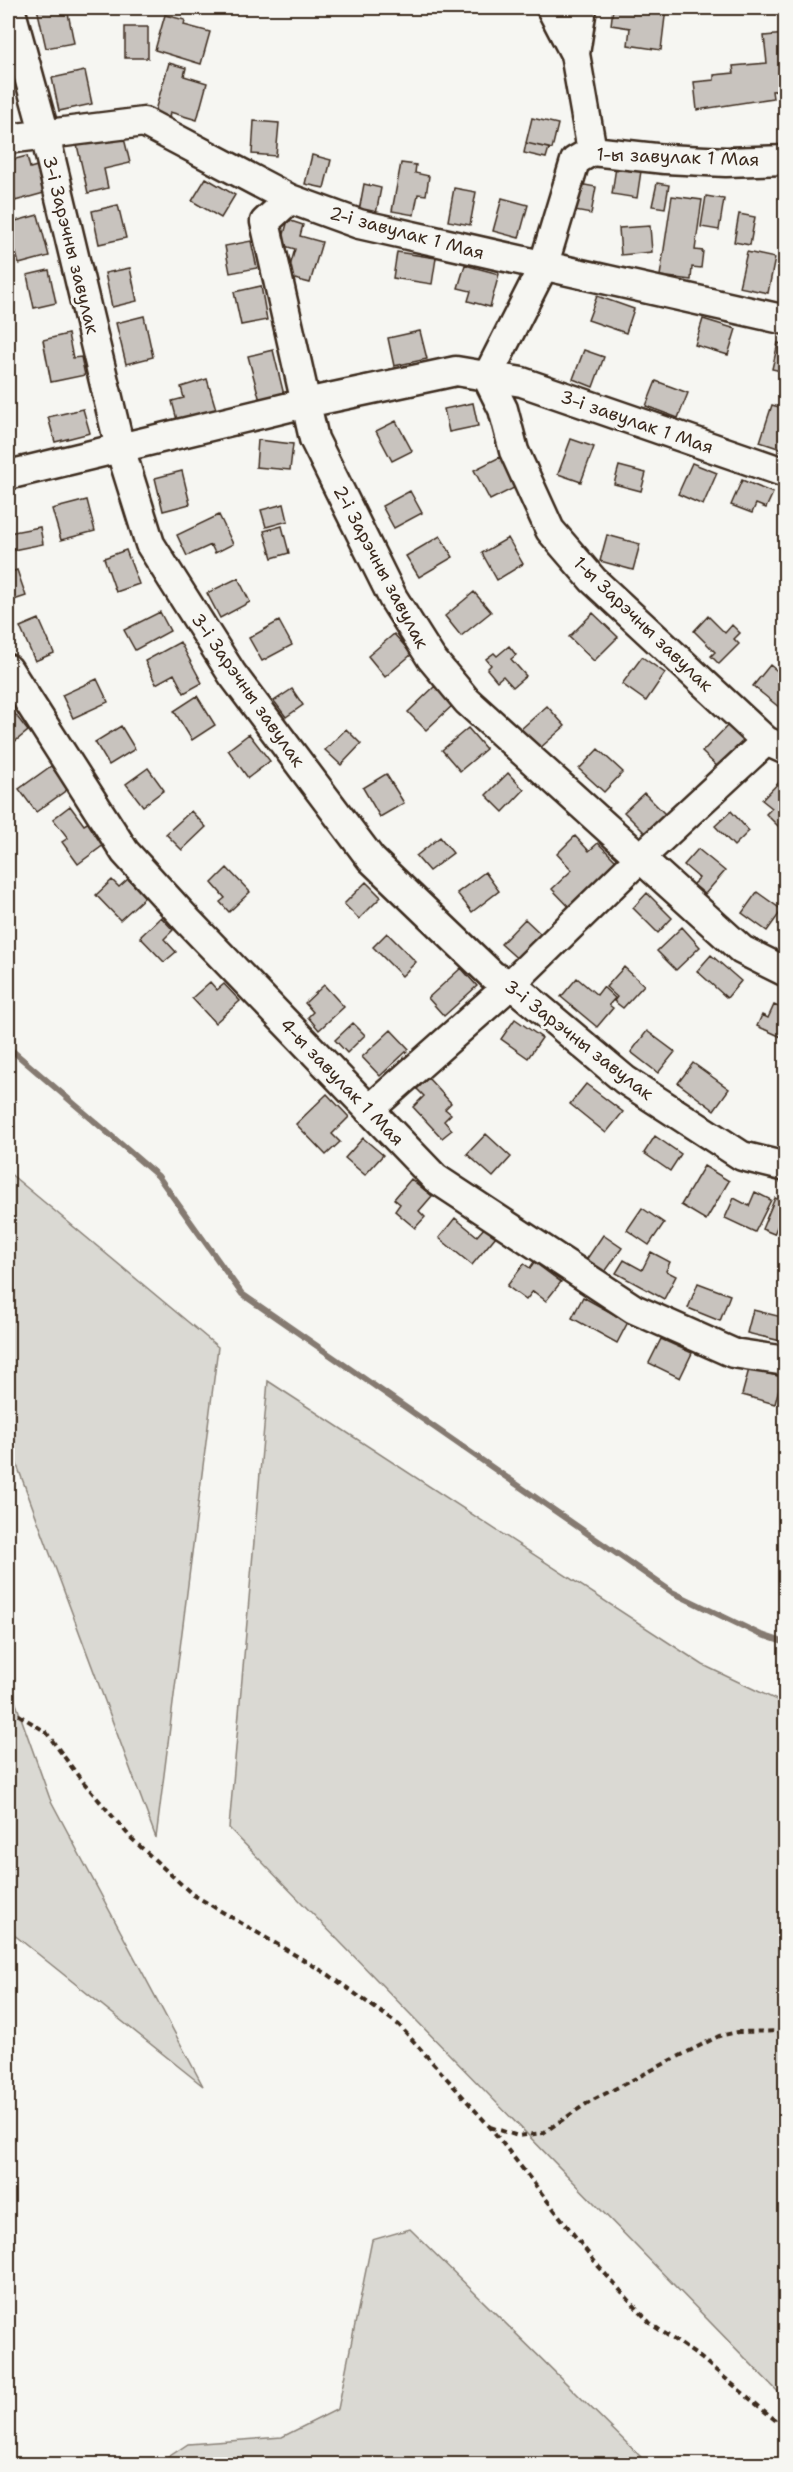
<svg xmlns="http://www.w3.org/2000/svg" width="793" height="2472" viewBox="0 0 793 2472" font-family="'Shantell Sans',sans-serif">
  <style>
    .green { fill: #dad9d3; stroke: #8a8278; stroke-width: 1.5 }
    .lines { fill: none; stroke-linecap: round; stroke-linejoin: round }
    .stream { stroke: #857a71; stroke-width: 6 }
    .building { fill: #c8c3be; stroke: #3b2a1e; stroke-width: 1.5 }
    .minor-casing { stroke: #3b2a1e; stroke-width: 33 }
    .path { stroke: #3b2a1e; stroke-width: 4; stroke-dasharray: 6 4.5; stroke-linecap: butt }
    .minor { stroke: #f6f6f2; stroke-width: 28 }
    .labels { text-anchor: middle; stroke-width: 6; stroke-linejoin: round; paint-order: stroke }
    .street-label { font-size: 18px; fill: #3b2a1e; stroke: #f6f6f2 }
  </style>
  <rect width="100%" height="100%" fill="#f6f6f2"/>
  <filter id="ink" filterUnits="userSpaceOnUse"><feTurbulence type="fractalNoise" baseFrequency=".0167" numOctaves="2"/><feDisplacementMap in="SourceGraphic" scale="12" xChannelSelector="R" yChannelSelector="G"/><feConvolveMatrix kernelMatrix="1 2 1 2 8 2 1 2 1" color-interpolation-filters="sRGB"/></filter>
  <g filter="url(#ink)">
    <path class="green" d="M8 1172 218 1347 156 1838 8 1441Z
      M268 1381 703 1665 785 1704V2399L229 1828Z
      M8 1681 50 1799 203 2086 8 1930Z
      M410 2229 648 2464H158L188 2444 282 2437 338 2409 372 2240Z"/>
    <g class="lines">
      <path class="stream" d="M8 1047 158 1176 242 1294 672 1592 759 1634 786 1643"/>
    </g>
    <path class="building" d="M37 8H67L74 43 46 48Z
      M613 8H666L661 50 628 45 630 28 611 25Z
      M165 15 185 20 184 25 210 32 201 64 155 50Z
      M125 27H148V58H125Z
      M786 34V90L772 91 773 98 697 110 694 82 714 80V75L734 73 733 66 767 63 764 36Z
      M169 63 186 68 184 76 207 83 197 120 170 112 169 118 154 114Z
      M85 71 92 104 59 111 52 78Z
      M532 118 558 124 552 149 526 143Z
      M254 121 279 123 276 156 252 154Z
      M123 134 130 163 104 169 108 188 88 193 77 145Z
      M526 143 549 148 546 158 524 153Z
      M312 155 331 160 324 188 305 184Z
      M27 156 30 168 37 166 44 193 15 201 8 161Z
      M617 160 642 164 637 198 612 194Z
      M401 163 416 165 415 173 429 176 426 195 418 194 414 215 392 211Z
      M206 178 235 195 221 218 192 201Z
      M574 183 596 187 591 214 569 210Z
      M657 183 669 185 665 208 652 206Z
      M364 184 381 188 376 214 359 211Z
      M454 188 476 192 470 225 448 221Z
      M672 196 702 200 695 250 703 251 701 268 692 267 691 280 660 276Z
      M706 196 724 199 719 230 701 227Z
      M502 198 528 205 519 238 493 231Z
      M118 205 126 238 99 244 92 211Z
      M739 214 755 217 750 245 734 242Z
      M38 215 49 256 19 264 8 223Z
      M288 220 303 225 300 236 322 242 310 283 287 277 295 249 281 245Z
      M650 226 652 252 621 255 619 228Z
      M251 241 257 268 230 273 225 246Z
      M397 252 436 258 432 284 393 278Z
      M747 252 775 258 768 293 739 287Z
      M465 265 499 274 490 307 468 301 471 291 458 288Z
      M130 268 137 301 112 307 105 273Z
      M49 270 56 303 34 308 27 275Z
      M261 286 267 320 241 325 234 292Z
      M597 296 634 309 626 333 588 320Z
      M144 316 153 357 126 364 116 323Z
      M703 319 736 329 728 355 695 345Z
      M420 331 427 359 394 366 388 338Z
      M68 334 73 358 81 357 85 375 51 382 43 340Z
      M778 343 786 345V372L772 369Z
      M273 350 284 395 260 401 248 356Z
      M584 350 604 357 593 387 573 379Z
      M207 379 218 416 196 422 194 415 177 420 172 401 184 398 181 387Z
      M656 381 688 393 678 418 646 406Z
      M473 403 478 426 449 432 444 409Z
      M772 405 786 409V435L781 449 760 442Z
      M83 409 90 433 55 442 48 417Z
      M396 421 412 451 392 461 376 431Z
      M571 439 594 447 581 482 558 474Z
      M258 440 293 444 290 470 256 467Z
      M500 457 516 487 490 500 474 470Z
      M692 463 717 473 703 505 678 494Z
      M619 466 646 473 641 491 614 484Z
      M182 471 190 504 163 511 155 478Z
      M742 480 773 493 766 508 756 504 752 513 731 505Z
      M410 491 422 513 394 528 382 506Z
      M87 500 95 531 61 540 52 509Z
      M284 504 288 521 266 527 261 510Z
      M219 515 233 544 215 553 211 545 187 556 177 535Z
      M282 526 289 553 272 558 264 531Z
      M40 527 43 544 8 551V533Z
      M607 535 640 544 633 570 600 561Z
      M440 536 453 557 419 577 406 556Z
      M508 538 523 564 497 580 482 553Z
      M126 550 139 584 116 592 104 558Z
      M17 570 26 596 8 602V573Z
      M238 578 250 602 220 618 207 593Z
      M474 592 491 612 461 636 445 616Z
      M160 612 170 631 135 650 124 630Z
      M593 613 618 637 594 661 569 637Z
      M708 616 725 633 732 625 740 633 734 639 739 644 719 664 711 656 715 652 694 631Z
      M39 619 54 653 35 661 20 627Z
      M279 621 292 645 262 661 249 638Z
      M394 634 412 654 385 677 368 656Z
      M180 642 202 683 184 693 174 674 156 684 145 661Z
      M509 646 516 655 511 659 526 676 513 687 503 676 497 681 487 669 491 665 486 659 494 653 497 656Z
      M642 657 665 673 646 701 622 684Z
      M770 665 786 678V700L780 708 753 686Z
      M97 679 108 702 73 718 62 695Z
      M435 686 453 705 426 730 408 712Z
      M292 689 303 705 286 717 274 701Z
      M197 696 215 725 192 740 174 711Z
      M8 705 28 731 8 747Z
      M547 706 565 726 539 749 521 729Z
      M731 722 749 739 720 769 702 752Z
      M121 726 135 749 109 765 95 742Z
      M468 728 486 749 460 771 442 750Z
      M346 729 361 744 341 765 325 750Z
      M249 734 270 761 248 778 228 750Z
      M598 749 623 772 604 792 579 769Z
      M51 766 68 789 36 812 19 789Z
      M148 768 164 790 143 806 126 784Z
      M508 773 524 790 503 812 486 795Z
      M386 774 404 803 380 817 363 788Z
      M786 775V823L780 828 766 814 772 808 762 800Z
      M644 793 668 817 648 836 624 812Z
      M70 806 84 825 89 822 105 844 78 864 62 842 68 838 53 819Z
      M191 811 206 827 182 850 166 834Z
      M731 811 749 831 734 846 715 826Z
      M575 836 589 851 598 843 622 867 575 913 552 889 572 870 557 854Z
      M440 837 453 853 429 871 416 856Z
      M698 849 725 871 705 894 693 884 699 878 684 865Z
      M227 868 250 892 229 912 220 902 225 898 212 883Z
      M485 872 499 891 472 912 457 893Z
      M128 879 145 897 120 920 96 895 112 880 119 887Z
      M366 882 381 897 359 919 344 904Z
      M757 892 782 910 767 931 742 913Z
      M647 893 672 918 658 933 633 908Z
      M161 917 173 930 164 939 176 952 164 962 140 937Z
      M525 919 544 937 521 962 501 944Z
      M682 927 700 947 676 970 657 951Z
      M387 933 416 962 402 976 373 947Z
      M711 955 741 981 727 998 697 971Z
      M624 967 644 985 623 1008 614 1001 617 997 606 987Z
      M461 968 477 986 444 1016 428 998Z
      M577 978 597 995 603 987 615 998 609 1005 613 1008 597 1027 561 997Z
      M210 982 217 990 224 984 240 1001 215 1023 192 998Z
      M324 985 344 1007 319 1030 308 1017 313 1012 305 1003Z
      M774 1005 786 1010V1039L757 1026 762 1015 768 1018Z
      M515 1019 542 1038 528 1058 501 1039Z
      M353 1023 365 1035 347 1053 335 1040Z
      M391 1030 409 1049 380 1076 362 1057Z
      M647 1031 675 1052 658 1073 631 1052Z
      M693 1063 729 1089 714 1110 678 1083Z
      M428 1078 451 1103 445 1109 451 1114 444 1121 452 1130 442 1138 413 1107 424 1096 417 1089Z
      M586 1084 623 1112 606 1133 570 1104Z
      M327 1094 349 1117 332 1134 340 1142 326 1155 296 1124Z
      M486 1134 511 1157 493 1177 467 1154Z
      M655 1136 681 1154 670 1171 644 1153Z
      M363 1138 383 1155 365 1175 345 1158Z
      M704 1166 729 1181 706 1220 681 1205Z
      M411 1179 432 1196 419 1211 425 1217 415 1228 395 1211 400 1204 394 1199Z
      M755 1192 771 1200 755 1232 725 1218 734 1198 749 1206Z
      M775 1198 786 1203V1206L774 1234 762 1229Z
      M642 1208 664 1223 649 1245 627 1230Z
      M455 1218 477 1236 485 1227 496 1236 472 1265 439 1238Z
      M603 1235 622 1248 602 1276 584 1263Z
      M651 1252 670 1262 666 1271 676 1276 664 1299 616 1273 624 1260 642 1270Z
      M534 1262 561 1282 546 1301 533 1291 526 1300 507 1286 524 1264 530 1268Z
      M698 1283 730 1295 720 1321 688 1308Z
      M583 1297 628 1322 617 1343 572 1318Z
      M753 1310 786 1318 781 1341 747 1333Z
      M661 1339 692 1353 680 1378 649 1363Z
      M749 1369 782 1377 775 1404 742 1395Z"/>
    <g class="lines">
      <defs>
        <path id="minor" d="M10 8 45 135 120 448 150 544 232 674 371 859 493 976 511 984 625 1080 742 1156 786 1167
          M551 8 575 54
          M582 8 575 54 592 151
          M8 139 144 122 290 199 359 224 786 320
          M290 199 265 222 314 439 393 598 431 658 467 701 742 950 786 972
          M487 377 503 409 514 451 550 530 593 580 766 741 786 750
          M487 377 543 267 575 161 592 151 665 159 726 162 786 160
          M8 475 306 403 456 371 522 382 786 473
          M8 669 125 852 188 921 435 1178 634 1309 733 1353 786 1361
          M369 1110 511 984 640 858 766 741"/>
      </defs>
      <use href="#minor" class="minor-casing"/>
      <path class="path" d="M8 1715H19L46 1732 79 1777 131 1838 192 1894 329 1975 399 2025 490 2127 599 2267 651 2324 701 2358 786 2429
        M490 2127 518 2136 543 2133 589 2102 719 2036 738 2032 786 2031"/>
      <use href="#minor" class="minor"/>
    </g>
  </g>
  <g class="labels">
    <g class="street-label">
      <text transform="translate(678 157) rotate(2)" y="6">1-ы завулак 1 Мая</text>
      <text transform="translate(407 233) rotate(15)" y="6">2-і завулак 1 Мая</text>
      <text transform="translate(71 245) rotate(76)" y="6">3-і Зарэчны завулак</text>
      <text transform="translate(637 422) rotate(19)" y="6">3-і завулак 1 Мая</text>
      <text transform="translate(381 567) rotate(62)" y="6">2-і Зарэчны завулак</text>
      <text transform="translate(643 624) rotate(44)" y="6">1-ы Зарэчны завулак</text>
      <text transform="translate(248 690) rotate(55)" y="6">3-і Зарэчны завулак</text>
      <text transform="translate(579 1040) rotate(38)" y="6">3-і Зарэчны завулак</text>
      <text transform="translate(342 1082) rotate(46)" y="6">4-ы завулак 1 Мая</text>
    </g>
  </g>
  <rect width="793" height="2472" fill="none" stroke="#f6f6f2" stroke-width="30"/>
  <rect x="15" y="15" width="763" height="2442" fill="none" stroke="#3b2a1e" stroke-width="2" filter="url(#ink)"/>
</svg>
